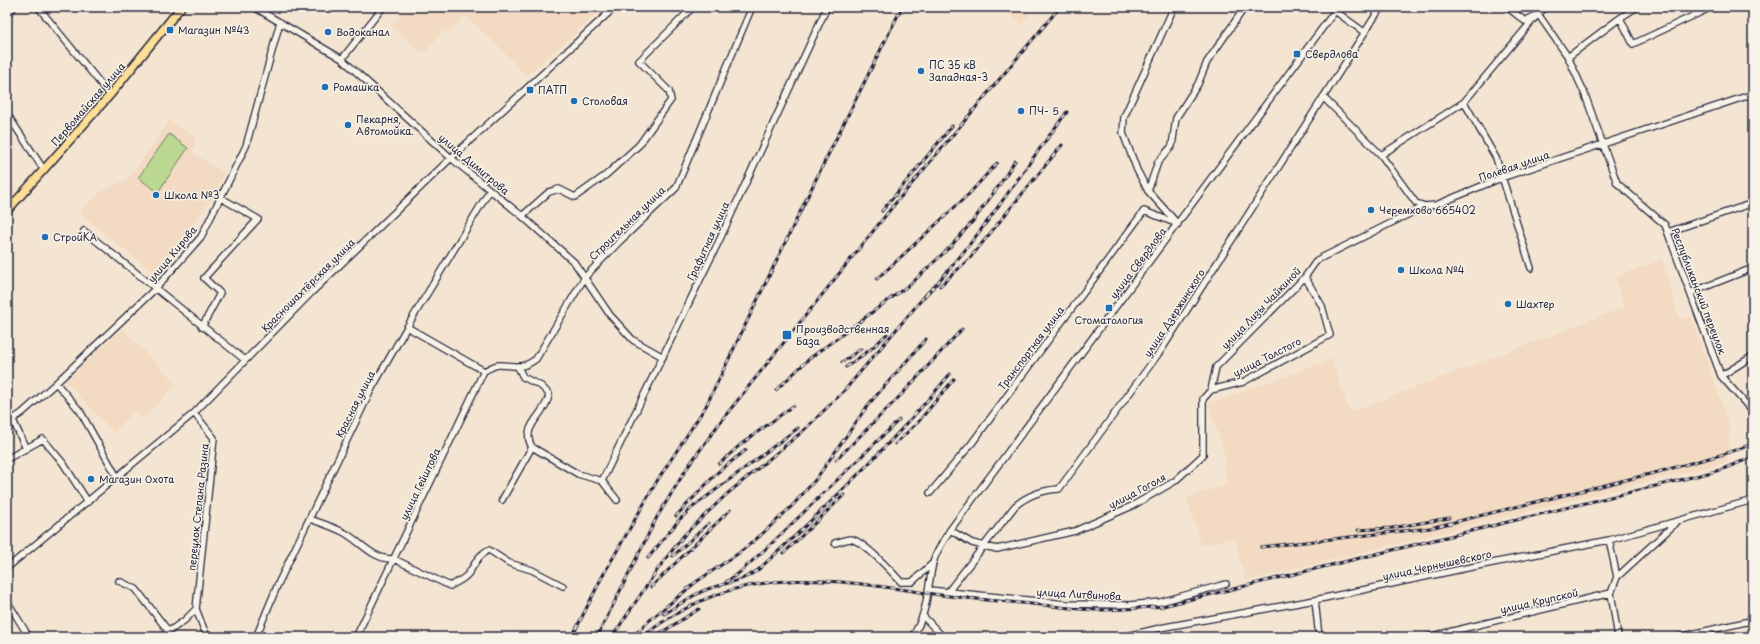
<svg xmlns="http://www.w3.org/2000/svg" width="1760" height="644" viewBox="0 0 1760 644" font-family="'Playpen Sans',sans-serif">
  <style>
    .built { fill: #f2dbc2 }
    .green { fill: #bbd890; stroke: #6e7d66 }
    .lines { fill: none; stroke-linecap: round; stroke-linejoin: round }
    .minor-casing { stroke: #22223b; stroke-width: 8 }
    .major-casing { stroke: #22223b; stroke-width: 10 }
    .minor { stroke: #f7f3e8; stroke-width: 5.5 }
    .major { stroke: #fcde96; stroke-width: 7 }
    .rail-casing { stroke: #22223b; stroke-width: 3 }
    .rail { stroke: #f7f3e8; stroke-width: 1.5; stroke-dasharray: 4.5; stroke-linecap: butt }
    .poi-dot { fill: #1f6fb2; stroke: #f7f3e8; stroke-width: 1.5 }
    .labels { text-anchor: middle; stroke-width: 3; stroke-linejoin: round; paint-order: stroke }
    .poi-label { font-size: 10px; fill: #22223b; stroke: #f7f3e8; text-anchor: start }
    .street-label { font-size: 10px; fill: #22223b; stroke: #f7f3e8 }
  </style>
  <rect width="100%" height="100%" fill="#f4e5d2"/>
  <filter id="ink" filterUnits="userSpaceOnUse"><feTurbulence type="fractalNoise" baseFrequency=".025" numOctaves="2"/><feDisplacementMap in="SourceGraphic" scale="8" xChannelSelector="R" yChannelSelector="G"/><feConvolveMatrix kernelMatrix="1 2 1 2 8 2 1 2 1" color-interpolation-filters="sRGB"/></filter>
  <g filter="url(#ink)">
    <path class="built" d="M407 7H605L526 76 498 46 465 16 449 33 444 30 423 54 391 25Z
      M1001 7H1035L1021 24Z
      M169 120 193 135 196 142 193 153 224 172 213 198 154 274 79 213 100 192 127 179 155 142Z
      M1662 259 1679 319 1691 316 1730 427 1728 462 1246 581 1234 537 1201 546 1187 498 1228 484 1223 467 1227 462 1208 404 1331 359 1350 412 1625 307 1615 277Z
      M122 328 177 384 143 418 135 411 114 433 65 381Z"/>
    <path class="green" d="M169 134 188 148 158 192 138 178Z"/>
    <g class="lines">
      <defs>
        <path id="minor" d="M38 7 110 95
          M254 7 342 59 451 158 522 216 574 262 610 315 633 340 663 357
          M1174 7 1124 117 1123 133 1137 170 1148 191 1177 223
          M1507 7 1525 21 1538 14 1568 57 1584 92 1617 183 1665 225 1721 376 1753 412
          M1335 11 1364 32
          M7 15 14 7
          M1620 18 1633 44 1712 7
          M1568 57 1620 18 1637 7
          M342 59 383 7
          M1323 97 1381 155 1416 203 1425 206 1436 205 1501 178 1753 94
          M1464 102 1496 158 1531 268
          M7 114 44 170
          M1381 155 1464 102 1538 14 1546 7
          M1148 191 1158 162 1172 146 1176 118 1198 84 1207 62 1245 7
          M522 216 549 192 559 189 575 197 606 175 639 145 671 100 669 91 639 61 693 7
          M84 231 245 360
          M1668 232 1753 203
          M1690 293 1753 268
          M202 327 220 293 204 278 258 219 221 198
          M407 327 484 371
          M1721 376 1753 356
          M56 383 80 411 117 477
          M1211 390 1243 382 1330 335 1322 306 1305 277
          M194 413 214 438 196 609
          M13 420 26 449
          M7 423 22 413 56 383 155 289 201 237 246 146 280 22
          M532 447 578 474 602 481 617 500
          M7 459 43 439 63 463 88 502
          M602 481 719 241 827 7
          M930 493 972 443 1144 211 1178 224
          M502 500 532 447C519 426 548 413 549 394L541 386 523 377 518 367
          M310 519C321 523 334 527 345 533 361 542 373 560 394 559L450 586C457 582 463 580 468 574 475 565 478 554 489 550L509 563 532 570 563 586
          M950 530 972 543 997 549 1075 531 1132 506 1175 481 1203 455V399L1211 390 1216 367 1305 277 1317 260 1425 206
          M1609 540 1617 577 1611 593
          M835 543C840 542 846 539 851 539 865 542 891 571 901 582H912L933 563
          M7 568 194 413 313 291 451 158 615 7
          M1617 577 1676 523
          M119 581 136 589 169 632
          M929 590 1066 604 1130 605 1160 602 1226 584
          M947 593 1015 506C1028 495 1042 490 1059 489L1162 349 1381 7
          M1315 600 1319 637
          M7 601 29 637
          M923 616 943 637
          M161 637 185 620 196 609 207 637
          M256 637 278 584 371 390 407 327 490 190
          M356 637 484 371C489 369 494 365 499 365 516 365 521 370 536 359L585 277 620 241 676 188 752 7
          M912 637C928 614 927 589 933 563 936 551 944 540 950 530L1335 11 1330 7
          M1122 637 1165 627 1315 600 1462 569 1609 540 1753 500
          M1428 637 1611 593 1618 637
          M1679 637 1750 621"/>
        <path id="major" d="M7 211 110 95 181 7"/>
      </defs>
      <use href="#minor" class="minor-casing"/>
      <use href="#major" class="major-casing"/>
      <use href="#minor" class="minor"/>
      <use href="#major" class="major"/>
      <defs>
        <path id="rail" d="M994 193 1015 161
          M882 211 952 126
          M877 279 969 194 997 163
          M940 286 970 258 1062 145
          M925 296C979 240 1020 173 1067 112
          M842 362 861 349
          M846 367 871 349 887 334
          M776 390 809 359 913 282 951 246 973 221 997 188
          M895 444 919 421 954 379
          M836 460 902 394 962 329
          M719 464 740 445 793 406
          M676 516 718 472 746 450
          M1358 530 1392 528 1449 518
          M1261 547 1430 528 1658 472 1724 454 1753 444
          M784 553 844 495
          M673 556 709 523
          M648 558 679 520 693 507 798 428
          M726 582 739 573 771 544 899 420
          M651 587 730 510
          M664 614C679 605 694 593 711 588 732 581 738 583 758 570 825 509 892 444 950 374
          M572 637 602 577 657 481 706 406 818 175 902 7
          M597 637 657 517 687 468 721 421 894 205 1060 7
          M612 637 660 566 685 534 727 494 803 431 844 391 929 291
          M632 637 650 620 696 582 739 553 761 535 792 506 816 479 868 405 926 339
          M643 637C655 626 668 618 683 610 769 562 857 584 949 596 973 599 997 601 1021 603 1046 605 1071 609 1096 610 1118 610 1141 608 1163 606L1672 482 1720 470 1753 457
          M654 637 699 609"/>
      </defs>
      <use href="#rail" class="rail-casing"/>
      <use href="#rail" class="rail"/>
    </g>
  </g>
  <g class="poi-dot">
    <rect x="166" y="26" width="8" height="8" rx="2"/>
    <circle cx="328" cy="32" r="4"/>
    <rect x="1293" y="50" width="8" height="8" rx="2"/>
    <circle cx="921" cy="71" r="4"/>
    <circle cx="325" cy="87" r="4"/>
    <rect x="526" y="86" width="8" height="8" rx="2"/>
    <circle cx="574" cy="101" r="4"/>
    <circle cx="1021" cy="111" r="4"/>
    <circle cx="348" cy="125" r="4"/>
    <circle cx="156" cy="195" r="4"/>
    <circle cx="1371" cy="210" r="4"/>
    <circle cx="45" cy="237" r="4"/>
    <circle cx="1401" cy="270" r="4"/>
    <circle cx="1508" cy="304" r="4"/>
    <rect x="1105" y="304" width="8" height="8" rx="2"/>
    <rect x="782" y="330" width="10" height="10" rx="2"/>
    <circle cx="91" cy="479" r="4"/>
  </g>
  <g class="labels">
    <g class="poi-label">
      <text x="178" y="34">Магазин №43</text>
      <text x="336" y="36">Водоканал</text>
      <text x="1305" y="58">Свердлова</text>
      <text x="929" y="69">ПС 35 кВ<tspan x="929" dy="12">Западная-3</tspan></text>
      <text x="333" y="91">Ромашка</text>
      <text x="538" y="94">ПАТП</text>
      <text x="582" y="105">Столовая</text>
      <text x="1029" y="115">ПЧ- 5</text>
      <text x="356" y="123">Пекарня,<tspan x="356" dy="12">Автомойка.</tspan></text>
      <text x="164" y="199">Школа №3</text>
      <text x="1379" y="214">Черемхово 665402</text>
      <text x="53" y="241">СтройКА</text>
      <text x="1409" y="274">Школа №4</text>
      <text x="1516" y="308">Шахтер</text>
      <text x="1109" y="324" text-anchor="middle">Стоматология</text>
      <text x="796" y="333">Производственная<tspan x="796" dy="12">База</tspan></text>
      <text x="99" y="483">Магазин Охота</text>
    </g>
    <g class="street-label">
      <text transform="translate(88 104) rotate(-49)" y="4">Первомайская улица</text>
      <text transform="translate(474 164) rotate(40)" y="4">улица Димитрова</text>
      <text transform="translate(1514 166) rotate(-19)" y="4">Полевая улица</text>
      <text transform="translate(627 223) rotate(-44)" y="4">Строительная улица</text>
      <text transform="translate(708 241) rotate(-65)" y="4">Графитная улица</text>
      <text transform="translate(172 254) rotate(-50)" y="4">улица Кирова</text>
      <text transform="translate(1138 263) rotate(-53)" y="4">улица Свердлова</text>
      <text transform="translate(308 285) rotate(-45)" y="4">Красношахтёрская улица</text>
      <text transform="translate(1699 291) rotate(69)" y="4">Республиканский переулок</text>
      <text transform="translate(1261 308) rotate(-46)" y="4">улица Лизы Чайкиной</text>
      <text transform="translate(1174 313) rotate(-57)" y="4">улица Дзержинского</text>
      <text transform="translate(1031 348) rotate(-53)" y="4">Транспортная улица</text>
      <text transform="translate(1267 357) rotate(-27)" y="4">улица Толстого</text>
      <text transform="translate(355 404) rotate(-63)" y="4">Красная улица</text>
      <text transform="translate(420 484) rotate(-64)" y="4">улица Гейштова</text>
      <text transform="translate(1137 491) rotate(-28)" y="4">улица Гоголя</text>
      <text transform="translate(198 507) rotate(-84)" y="4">переулок Степана Разина</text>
      <text transform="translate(1437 565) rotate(-12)" y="4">улица Чернышевского</text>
      <text transform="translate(1079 594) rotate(3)" y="4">улица Литвинова</text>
      <text transform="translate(1539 601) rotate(-13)" y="4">улица Крупской</text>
    </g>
  </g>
  <rect width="1760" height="644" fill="none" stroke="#f7f3e8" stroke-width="24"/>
  <rect x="12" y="12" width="1736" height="620" fill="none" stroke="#22223b" stroke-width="1.5" filter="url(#ink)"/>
</svg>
